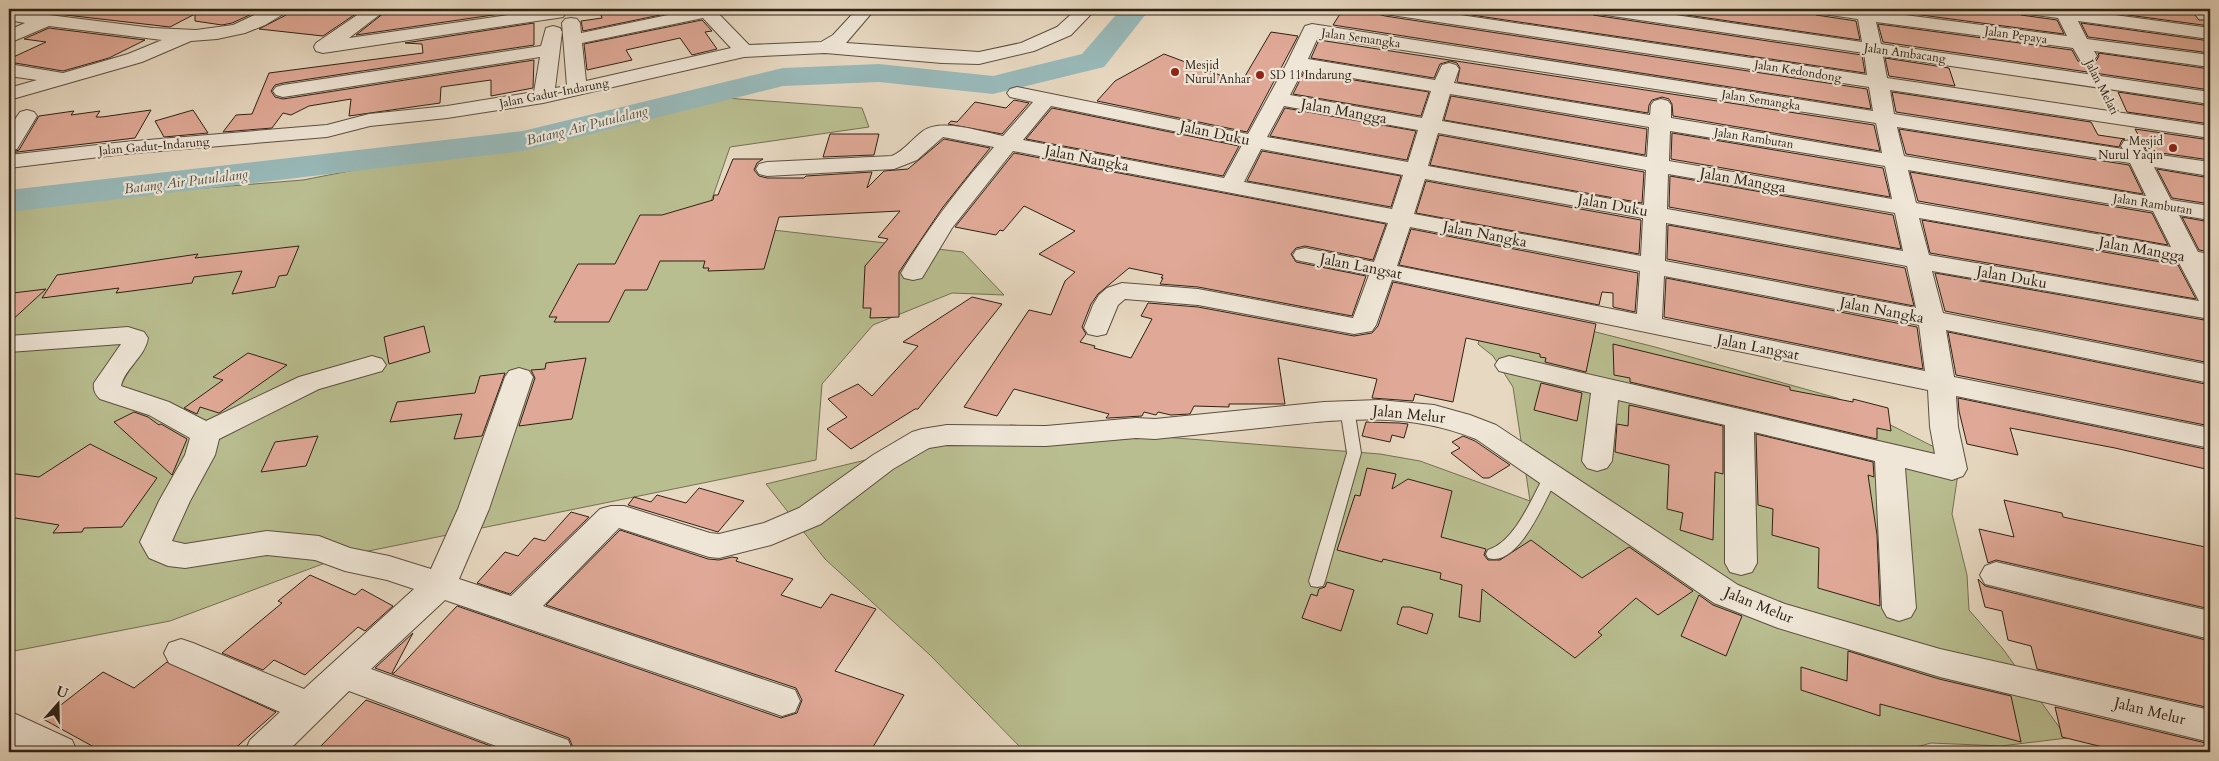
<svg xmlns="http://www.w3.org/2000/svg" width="2219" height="761" viewBox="0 0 2219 761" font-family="Cardo,serif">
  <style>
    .green { fill: #b9be90; stroke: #747052 }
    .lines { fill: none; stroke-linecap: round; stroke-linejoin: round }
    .river { fill: #98b9b9; fill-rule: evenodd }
    .building { fill: #e0a997; stroke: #2e2115 }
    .service-casing { stroke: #5c4f40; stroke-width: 2 }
    .minor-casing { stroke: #5c4f40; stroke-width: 2 }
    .service { fill: #efe6d7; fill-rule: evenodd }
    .minor { fill: #efe6d7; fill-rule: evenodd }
    .poi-dot { fill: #8f2418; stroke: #efe6d7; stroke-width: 2 }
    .labels { text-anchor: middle; stroke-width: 4.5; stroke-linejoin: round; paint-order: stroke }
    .far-street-label { font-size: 12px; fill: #2e2115; stroke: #efe6d7 }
    .far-poi-label { font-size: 12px; fill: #2e2115; stroke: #efe6d7; text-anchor: start }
    .far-water-label { font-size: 14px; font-style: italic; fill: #4e4f46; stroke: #efe6d7 }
    .street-label { font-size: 15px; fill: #2e2115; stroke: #efe6d7 }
  </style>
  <rect width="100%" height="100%" fill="#e7d8c1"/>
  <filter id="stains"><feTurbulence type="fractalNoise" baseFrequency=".004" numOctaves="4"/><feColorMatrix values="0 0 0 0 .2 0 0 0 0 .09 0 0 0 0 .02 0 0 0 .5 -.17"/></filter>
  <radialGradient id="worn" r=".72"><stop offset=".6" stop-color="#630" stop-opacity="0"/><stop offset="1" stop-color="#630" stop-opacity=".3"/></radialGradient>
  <path class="green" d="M726 98 862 108 869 127 730 147 704 222 963 252 1004 295 952 293 873 325 822 384 816 460 344 556 170 621 9 652V204L303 180Z
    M1489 305 1655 347 1837 398 1960 460 1952 514 1967 575 1969 610 2003 649 2067 738 2001 746 1931 743 1898 752H1025L930 655 825 559 766 484 1011 425 1380 454 1420 461 1530 501 1513 387 1493 356 1478 344Z"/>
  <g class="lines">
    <path class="river" d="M1121 9H1150L1104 67 993 94 879 82 783 86 523 151 9 212V190L523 131 783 68 879 64 993 76 1082 54Z"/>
  </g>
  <path class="building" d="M31 9H263L232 23 222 25 195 21V14L170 27 31 11Z
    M290 9H363L323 36 259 29 286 15Z
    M389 9H534L356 35Z
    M620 9H689L583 31 581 21 602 18 600 12Z
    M1343 9H1374L1378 14 1385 16 1867 89 1871 109 1333 25Z
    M1431 9H1588L1593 15 1862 55 1865 73Z
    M1645 9H1811L1816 15 1856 21 1860 40Z
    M1876 9H2016L2021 15 2057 20 2064 34Z
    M2083 9H2190L2199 20H2205L2210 26Z
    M702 20 712 31 705 32 717 49 692 55 680 38 626 50 632 60 587 70 584 44Z
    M534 23V45L283 83 275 85 271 91 275 97 283 99 534 60 533 88 491 96V80L441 87 440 103 349 116 351 99 309 106 291 115 283 113 272 128 223 132 236 115 252 114 269 73 423 53 422 44 405 43Z
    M2081 23 2210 41V53L2088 37Z
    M1878 24 2072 50 2078 61 2086 64 2096 61 2099 56 2098 53 2210 69V90L1883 42Z
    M49 28 145 40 109 58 63 71 9 62V59L46 42 24 39Z
    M1271 32 1298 36 1247 132 1097 101 1115 81 1164 54 1241 83Z
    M1319 40 1874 125 1880 151 1673 116 1672 104 1669 99 1662 97 1652 100 1649 105 1648 113 1457 82 1460 68 1457 63 1450 61 1440 64 1434 78 1311 58Z
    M1885 58 1949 68 1955 86 1889 76Z
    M1304 72 1429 92 1421 116 1293 94Z
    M1892 92 2091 122 2098 135 2125 139 2122 140 2119 147 1896 112Z
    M2118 92 2210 106V124L2127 112Z
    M1451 96 1647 129 1645 155 1444 120Z
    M1014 100 1029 103 1002 134 948 124 951 121 957 122 975 102 1006 108Z
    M1052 108 1239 146 1223 176 1026 139Z
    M1285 108 1416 131 1407 160 1270 136Z
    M151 110 135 138 9 153 19 150 39 116 74 111 71 115 100 111 96 117H102Z
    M193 110 208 133 164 137 155 121Z
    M1899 129 2129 165 2143 194 1906 154Z
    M2135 129 2210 140V160L2147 151Z
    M1672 133 1883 168 1890 197 1671 159Z
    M830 134H879L874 155 823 157Z
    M1439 135 1644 172 1642 203 1430 165Z
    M944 139 990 148 943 207 899 272V317L870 318 871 308H863L865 266 888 239 878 237 900 211 779 217 764 269 708 271 709 268H703L705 261H660L647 290H625L609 322H554L557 317H549L578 264H615L640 215H662L713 200 714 195H718L733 159H763L757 163 754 170 759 176 767 178H804L806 176 872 172 867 188 884 171 908 169Z
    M1262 151 1401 176 1391 207 1247 181Z
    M1014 153 1386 224 1373 260 1305 246 1296 248 1291 254 1296 262 1366 276 1352 316 1198 287 1160 284 1163 278H1161L1163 275 1129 268 1098 294 1091 304 1082 327 1086 334 1080 342 1095 346 1094 348 1131 358 1152 319 1141 316 1148 303 1198 307 1354 336 1372 333 1378 326 1393 282 1596 324 1586 372 1545 362 1546 358 1540 357V354L1466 338 1453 402 1415 394 1413 401 1372 398 1377 379 1278 358 1285 404H1229V407L1194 406 1190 414 1171 415 1158 412 1156 415 1144 412 1142 416 1109 418H1106L1109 414 1014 389 997 416 964 407 1029 310 1051 315 1065 281 1075 272 1039 254 1075 231 1024 206 1003 231 1000 230 996 235 955 227Z
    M2157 169 2210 178V204L2172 198Z
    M1910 172 2152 213 2168 245 1918 201Z
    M1670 176 1893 215 1901 249 1669 207Z
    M1426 181 1641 220 1639 254 1416 213Z
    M2182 217 2210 222V252L2199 250Z
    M1922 220 2178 265 2196 299 1930 253Z
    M1668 225 1905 268 1914 306 1667 259Z
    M1411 229 1638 273 1635 312 1613 307V293L1602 292 1599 305 1399 265Z
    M299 246 287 275 279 276 275 287 232 294 242 271 194 277 192 283 116 293 119 288 42 298 57 275 198 254 195 258Z
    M1935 273 2210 321V363L1945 311Z
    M1666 278 1917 327 1923 369 1664 317Z
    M46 289 9 323V300L13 293Z
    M972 297 1002 304 918 409H915L851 449 827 429 847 417 828 399 858 384 872 396 918 346 903 342Z
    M424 326 430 352 389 364 384 337Z
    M1948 332 2210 385V426L1956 375Z
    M1613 344 1790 387V390L1853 402V399L1888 408 1891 431 1877 428V439L1630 382V378L1614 375Z
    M248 353 287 365 219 413 200 407 197 414 184 408 223 380 213 377Z
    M586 358 572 419 519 426 535 378 531 370 545 369 546 363Z
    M505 373 482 436 454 439 462 414 390 422 397 402 475 393 480 376Z
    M1541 383 1582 393 1577 421 1534 410Z
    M1958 398 2210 450V470L2115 448 2010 428 2018 455 1967 444 1959 411Z
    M1629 405 1723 426V474L1715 472 1713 540 1680 530 1683 513 1667 509 1669 465 1615 452 1617 424 1628 426Z
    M134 412 148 417 159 425 161 424 187 439 172 475 114 422Z
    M1366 422 1399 423 1408 424 1404 438 1392 435 1390 442 1362 436Z
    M1756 434 1873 462 1874 477 1868 475 1877 535 1880 606 1818 588 1819 548 1772 535 1773 509 1758 505Z
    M318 436 306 466 261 472 275 442Z
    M1463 436 1475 441 1510 465 1489 478H1483L1451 453 1460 448 1452 442Z
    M90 444 157 478 122 527 84 528 82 532 53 533 59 525 9 517V473L39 477Z
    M1367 468 1396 474 1392 489 1408 479 1452 491 1441 537 1486 549 1484 555 1488 560H1500L1531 540 1582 578 1629 547 1693 591 1658 615 1636 598 1598 632 1602 635 1575 658 1482 589 1480 622 1459 617 1462 585 1440 579 1441 573 1383 559 1382 562 1337 550 1355 495 1360 496Z
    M699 488 744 501 718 532 628 505 634 497 651 502 657 495 686 503Z
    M2004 500 2062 513 2063 517 2210 548V609L1996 560 1988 563 1979 529 2014 537Z
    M571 512 589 517 510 594 477 583 505 552 518 556 534 538 545 541Z
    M620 530 708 559 719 560 732 557 738 558 736 561 793 579 781 595 821 608 831 594 876 609 835 671 904 695 870 752H575L569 738 375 668 413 633 392 673H394L457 606 781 718 797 713 802 700 796 688 546 605Z
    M310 575 355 595 362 589 393 606 365 631 358 627 305 675 274 660 263 670 222 653 282 603 278 601Z
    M1978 579 1985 586 2210 641V708L2037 669 2031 646 2008 640 2002 611 1985 607Z
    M1327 582 1354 590 1341 631 1302 618 1311 594 1317 596 1319 589 1325 587Z
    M1699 595 1713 605 1742 616 1726 656 1681 636Z
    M1402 607H1410L1433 614 1427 634 1397 624Z
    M1848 651 1939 679 2011 696 2021 742 1880 704V716L1801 690V667L1847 681Z
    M167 662 276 712 231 752H103L43 719 103 672 134 688Z
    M366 700 507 752H315Z
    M2055 707 2210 744V752H2123L2062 737Z"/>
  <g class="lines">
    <defs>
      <path id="service" d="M1347 403 1352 405 1354 408 1361 453 1325 581 1323 586 1317 587 1311 586 1309 581 1347 453 1340 408 1342 405Z
        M1551 471 1556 472 1558 476C1546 498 1519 568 1488 558L1486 554 1488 550C1516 541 1532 497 1546 472Z"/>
      <path id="minor" d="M267 9H288L285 13 265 25 245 33 217 39 191 41 142 62 9 100V88L37 80 9 76V64L63 73 128 54 162 40 49 26 9 43V30L25 23 9 20V10L153 28 196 30 233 25Z
        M366 9H387L349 38 549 9H563L566 13 563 17 557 18 323 53 316 51 314 47 316 43Z
        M697 9 715 10 749 45 821 42 833 35 857 9H875L846 43 979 52 1021 43 1057 27 1077 9H1096L1071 35 1034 51 979 64 942 63 825 53 744 57 543 103 447 118 370 126 327 137 124 154 9 168V155L124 142 327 125 369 114 447 106 534 92 540 57 283 97 276 95 273 91 276 87 283 85 541 46 546 28 553 26 560 28 562 32 555 88 567 86 562 23 565 19 571 18 577 19 580 23 581 33ZM703 18 731 48 586 81 582 43Z
        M1376 9H1420L1867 75 1864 53 1599 14 1593 13 1590 9H1634L1862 42 1858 19 1816 13 1813 9H1874V11L2067 36 2058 18 2021 13 2018 9H2071L2210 28V39L2078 21 2087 39 2210 55V67L2094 51 2097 56 2094 60 2087 62 2080 60 2073 48 1876 22 1881 44 2210 92V104L1883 56 1887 78 2210 126V138L1890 90 1894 114 2123 149 2121 146 2124 141 2132 140 2140 141 2146 153 2210 162V176L2154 167 2171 200 2210 206V220L2179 215 2198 252 2210 254V268H2206L2210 275V319L1932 271 1943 313 2210 365V383L1946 330 1954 377 2210 428V448L1956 396 1958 427 1967 469 1963 476 1952 480 1905 468 1916 608 1911 617 1899 621 1887 617 1882 608 1875 461 1754 432 1757 563 1752 572 1741 575 1730 572 1725 563V425L1618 400 1612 461 1607 468 1597 471 1587 468 1582 461 1591 393 1499 371 1495 365 1499 359 1509 356 1935 454 1930 427 1928 390 1392 280 1376 325 1372 331 1354 334 1198 305 1125 299 1118 305 1106 334 1097 336 1088 334 1084 328 1093 305 1099 295 1107 288 1122 283 1198 289 1353 318 1369 275 1296 260 1293 255 1296 250 1305 248 1374 262 1388 223 1013 151 952 228 922 278 913 280 904 278 901 273C928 228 959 187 994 147L943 137 917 160 894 169 767 176 759 174 756 169 759 164 767 162 892 156C905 150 912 139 923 131 941 118 982 132 1003 136L1033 102 1010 97 1007 93 1010 89 1017 87 1248 134 1287 63 1303 30 1305 26 1312 24 1873 111 1869 87 1385 14 1379 13ZM1318 37 1876 123 1882 153 1671 118V105L1668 101 1661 99 1654 101 1651 105 1650 115 1454 83 1459 69 1456 65 1449 63 1442 65 1435 80 1308 59ZM1303 70 1431 91 1422 118 1290 95ZM1450 94 1649 127 1647 157 1442 121ZM1051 106 1242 145 1224 178 1023 140ZM1284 106 1418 130 1408 162 1267 137ZM1897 127 2130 163 2146 196 1904 156ZM1670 131 1885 166 1892 199 1669 161ZM1438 133 1646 170 1644 205 1428 166ZM1261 149 1403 175 1392 209 1244 182ZM1908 170 2153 211 2171 247 1916 203ZM1668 174 1895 213 1903 251 1667 209ZM1425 179 1643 218 1641 256 1414 214ZM1919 218 2179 263 2199 301 1929 255ZM1666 223 1907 266 1916 308 1665 261ZM1410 227 1640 271 1637 314 1397 266ZM1664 276 1919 325 1925 371 1662 319Z
        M27 110 34 112 37 116 17 149 9 150V128L20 112Z
        M128 327 144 332 148 338C145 357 125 368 121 386L169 402 206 421 299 377 372 356 382 359 386 365 382 371 319 389 219 439 215 455 190 501 172 541 185 544 267 531 319 536 350 548 389 556 431 569 458 509 505 377 509 371 519 368 529 371 533 377 489 509 459 579 511 596 600 509 611 506H624L710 533 719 534 764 523 799 508 873 455 912 432 922 429 947 425 1046 426 1136 418 1155 419 1324 402 1379 400 1434 405 1470 415 1496 425 1738 585 1785 604 1940 649 2210 710V742L1940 677 1778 628 1714 603 1476 439C1407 411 1341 419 1269 427 1231 431 1193 435 1155 439L1136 438 1046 446 947 445 929 448 893 469 821 524 771 545 719 558 709 557 619 528 543 606 795 690 800 701 795 712 782 716 445 600 371 669 568 740 573 752H512L349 691 287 752H245L250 740 280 712 169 663 164 653 169 643 181 639 193 643 304 689 414 589 387 580 345 571 315 560 267 555 185 568 168 566 149 558 140 542 159 501 185 455 190 438 149 415 100 399C95 394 93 390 94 383L121 344 9 352V336Z
        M1996 562 2210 611V639L1985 584 1980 575 1985 566Z
        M9 711 72 740 77 752H24L9 745Z"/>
    </defs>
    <use href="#service" class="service-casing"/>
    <use href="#minor" class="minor-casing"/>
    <use href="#service" class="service"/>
    <use href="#minor" class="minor"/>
  </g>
  <g class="poi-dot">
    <circle cx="1175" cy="72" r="5"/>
    <circle cx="1260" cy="75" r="5"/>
    <circle cx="2173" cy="148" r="5"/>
  </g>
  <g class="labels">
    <g class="far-street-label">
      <text transform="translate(2016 35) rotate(8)" y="4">Jalan Pepaya</text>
      <text transform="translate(1361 38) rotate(8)" y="4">Jalan Semangka</text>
      <text transform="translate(1905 53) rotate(8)" y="4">Jalan Ambacang</text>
      <text transform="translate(1798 71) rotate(9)" y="4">Jalan Kedondong</text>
      <text transform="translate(2102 87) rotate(63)" y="4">Jalan Melati</text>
      <text transform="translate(554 93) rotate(-11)" y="4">Jalan Gadut-Indarung</text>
      <text transform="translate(1761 100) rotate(9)" y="4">Jalan Semangka</text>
      <text transform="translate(1754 138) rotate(9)" y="4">Jalan Rambutan</text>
      <text transform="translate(154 146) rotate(-5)" y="4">Jalan Gadut-Indarung</text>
      <text transform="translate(2153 204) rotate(9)" y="4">Jalan Rambutan</text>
    </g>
    <g class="far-poi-label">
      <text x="1185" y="69">Mesjid<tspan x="1185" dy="14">Nurul Anhar</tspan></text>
      <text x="1270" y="79">SD 11 Indarung</text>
      <text x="2163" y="145" text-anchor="end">Mesjid<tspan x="2163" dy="14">Nurul Yaqin</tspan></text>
    </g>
    <g class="far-water-label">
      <text transform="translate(587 125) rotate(-14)" y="5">Batang Air Putulalang</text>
      <text transform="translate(186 181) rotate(-7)" y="5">Batang Air Putulalang</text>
    </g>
    <g class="street-label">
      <text transform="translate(1344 111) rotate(10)" y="5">Jalan Mangga</text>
      <text transform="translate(1215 133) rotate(12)" y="5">Jalan Duku</text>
      <text transform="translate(1087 158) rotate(11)" y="5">Jalan Nangka</text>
      <text transform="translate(1743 180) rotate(10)" y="5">Jalan Mangga</text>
      <text transform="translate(1613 205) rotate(10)" y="5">Jalan Duku</text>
      <text transform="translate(1485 234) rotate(11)" y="5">Jalan Nangka</text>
      <text transform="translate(2142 249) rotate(10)" y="5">Jalan Mangga</text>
      <text transform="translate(1361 266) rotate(11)" y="5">Jalan Langsat</text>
      <text transform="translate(2012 277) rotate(10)" y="5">Jalan Duku</text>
      <text transform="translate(1882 310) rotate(11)" y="5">Jalan Nangka</text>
      <text transform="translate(1758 347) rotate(11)" y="5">Jalan Langsat</text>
      <text transform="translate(1409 414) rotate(6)" y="5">Jalan Melur</text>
      <text transform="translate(1759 605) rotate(22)" y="5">Jalan Melur</text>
      <text transform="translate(2150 711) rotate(14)" y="5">Jalan Melur</text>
    </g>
  </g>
  <rect width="2219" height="761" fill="none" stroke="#e7d8c1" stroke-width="30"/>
  <rect x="10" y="10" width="2199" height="741" fill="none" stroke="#2e2115" stroke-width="2.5"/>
  <rect x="15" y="15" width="2189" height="731" fill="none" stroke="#2e2115"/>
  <g transform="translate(58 704) rotate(20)" stroke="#efe6d7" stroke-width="4" paint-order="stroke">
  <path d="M0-4L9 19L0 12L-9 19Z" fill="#2e2115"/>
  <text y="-8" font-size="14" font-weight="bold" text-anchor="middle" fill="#2e2115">U</text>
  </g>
  <rect width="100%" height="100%" filter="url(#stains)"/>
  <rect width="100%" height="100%" fill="url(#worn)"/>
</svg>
